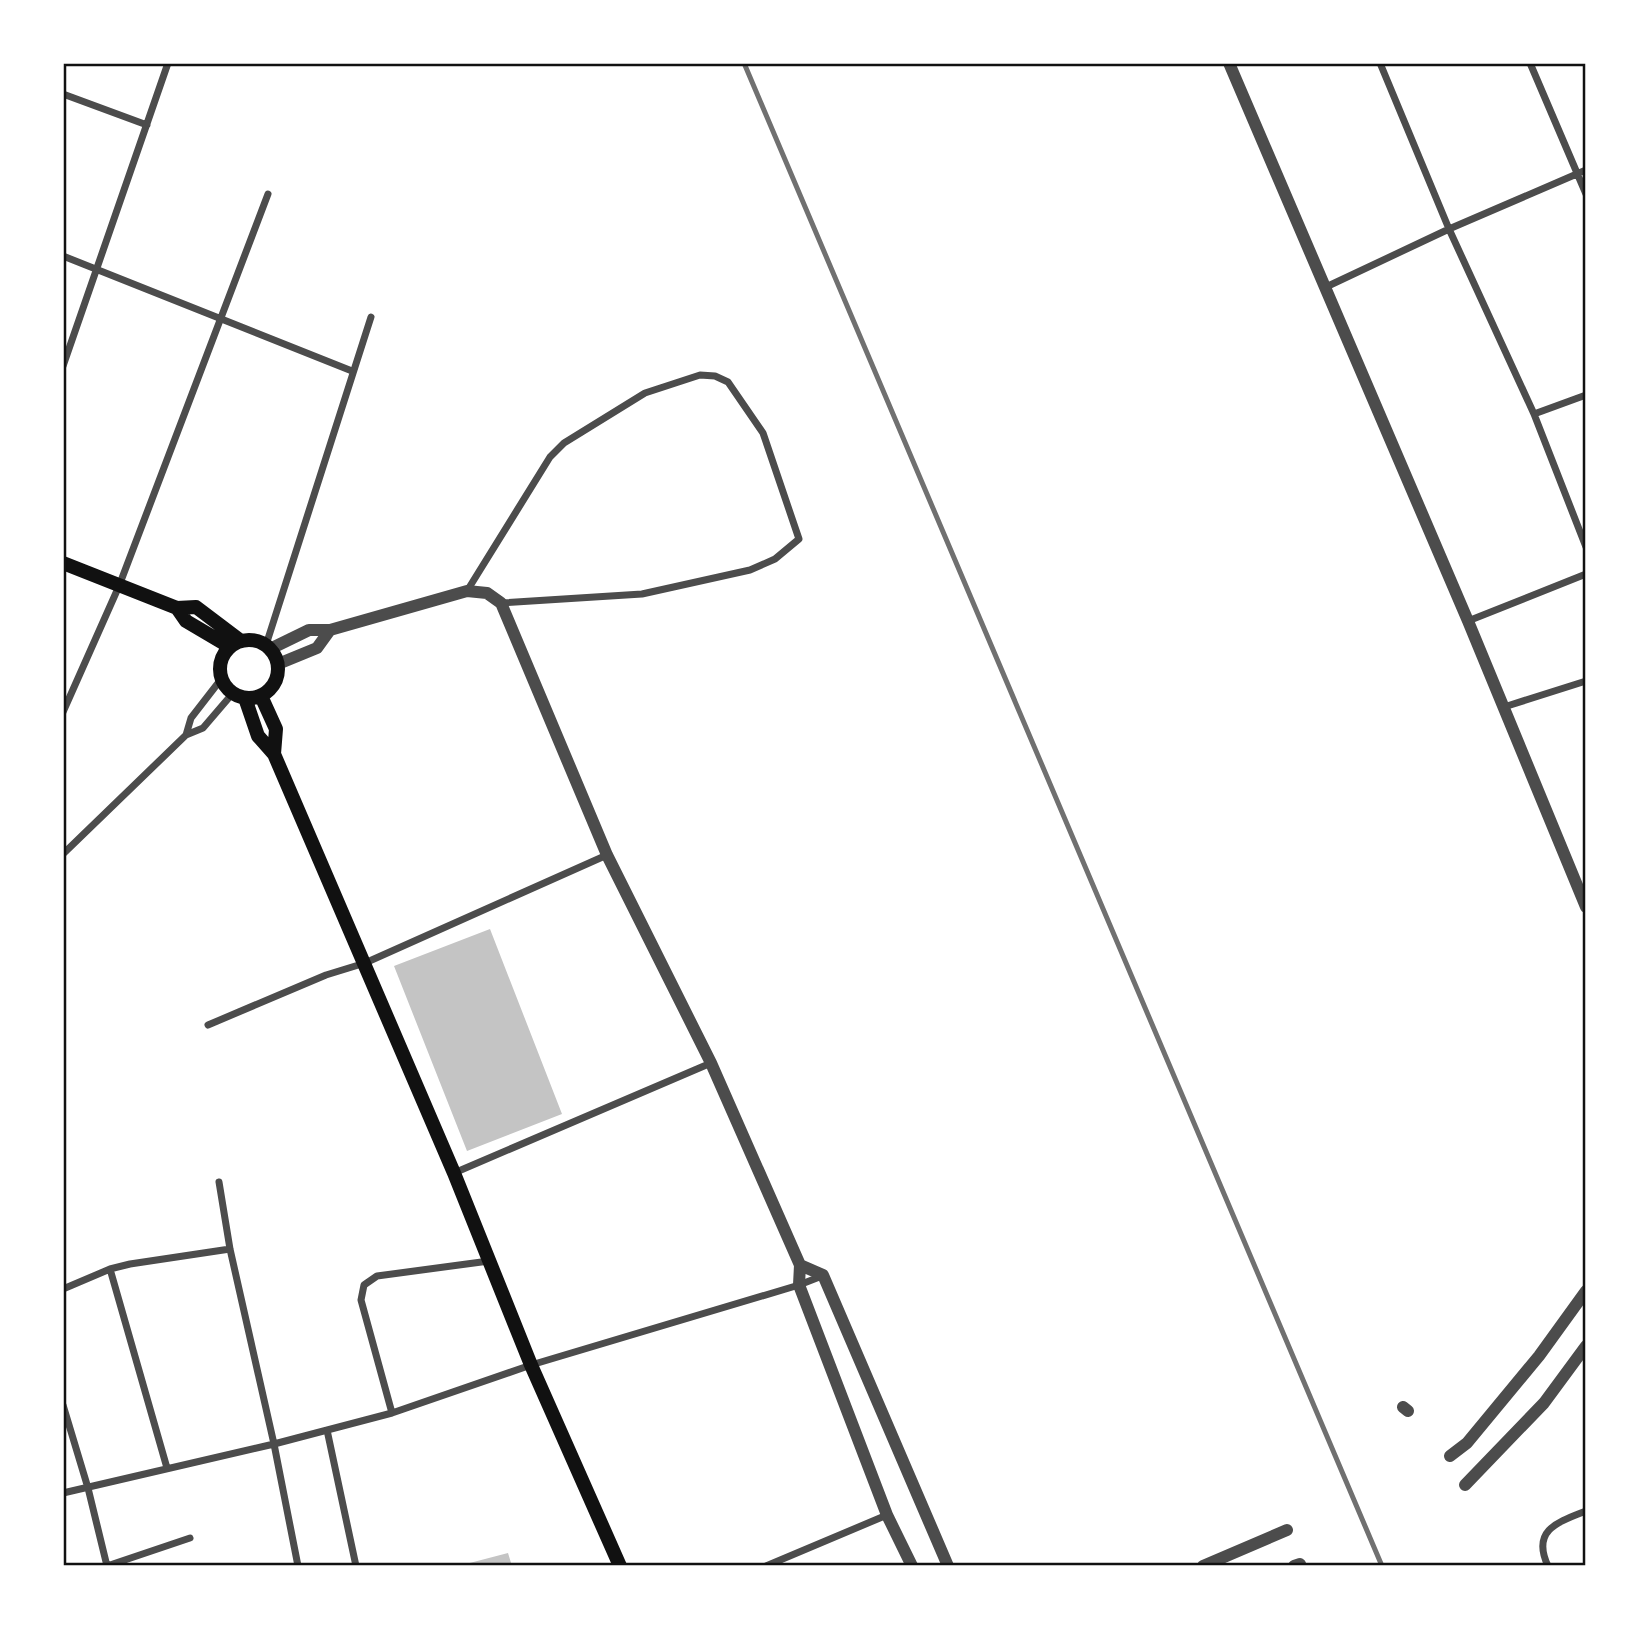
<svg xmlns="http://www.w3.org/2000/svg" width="1649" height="1629" viewBox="0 0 1649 1629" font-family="'Sofia Sans Condensed',sans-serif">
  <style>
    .building { fill: #c4c4c4 }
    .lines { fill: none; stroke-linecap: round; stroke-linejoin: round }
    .minor { stroke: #4c4c4c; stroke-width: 7 }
    .tertiary { stroke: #4c4c4c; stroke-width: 12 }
    .secondary { stroke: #111; stroke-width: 14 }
    .rail { stroke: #707070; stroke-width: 5 }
    .neatline { fill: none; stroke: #111; stroke-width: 2.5 }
  </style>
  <rect width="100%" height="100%" fill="#fff"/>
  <path class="building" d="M490 929 562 1114 467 1151 394 966Z
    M508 1553 512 1566H462V1565Z"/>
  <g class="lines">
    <path class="minor" d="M1380 63 1449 229 1534 414 1586 547
      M1530 63 1586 194
      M63 94 147 125
      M63 256 352 371
      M1326 287 1449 229 1586 170
      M63 366 168 63
      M1534 414 1586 395
      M467 591 550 457 564 443 645 393 700 375 715 376 728 382 763 433 799 539 775 559 750 570 642 594 501 603
      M1468 621 1586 574
      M266 645 371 317
      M222 678 191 718 186 735 203 728 233 693
      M1504 707 1586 681
      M63 712 119 586 268 194
      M63 854 186 735
      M208 1025 326 975 365 963 607 855
      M454 1173 711 1063
      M219 1182 230 1249 274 1444 298 1566
      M110 1269 167 1468
      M63 1289 110 1269 130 1264 230 1249
      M63 1405 88 1488 107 1566
      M392 1413 361 1300 364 1285 377 1276 489 1261
      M327 1430 356 1566
      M63 1493 274 1444 392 1413 531 1365 799 1285 822 1276
      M107 1566 190 1538
      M766 1566 887 1515
      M1548 1566C1531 1530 1558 1522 1586 1511"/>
    <path class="tertiary" d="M1229 63 1468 621 1586 907
      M270 649 309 630H330L467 591 487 593 501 603 607 855 711 1063 800 1265 799 1285 887 1515 912 1566
      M278 664 317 648 330 630
      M800 1265 823 1275 948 1566
      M1403 1407 1408 1411
      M1450 1456 1467 1443 1539 1356 1586 1291
      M1465 1485 1544 1403 1586 1346
      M1203 1566 1287 1530
      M1294 1566 1300 1564"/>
    <path class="secondary" d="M63 563 177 608 196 607 241 641
      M177 608 186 621 230 647
      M220 669a29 29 0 1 1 58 0a29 29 0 1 1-58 0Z
      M261 696 276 729 274 754
      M245 698 258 736 274 754 454 1173 531 1365 620 1566"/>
    <path class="rail" d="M744 63 1382 1566"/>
  </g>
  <rect width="1649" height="1629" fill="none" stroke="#ffffff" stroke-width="130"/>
  <rect x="65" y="65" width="1519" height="1499" class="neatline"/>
</svg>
